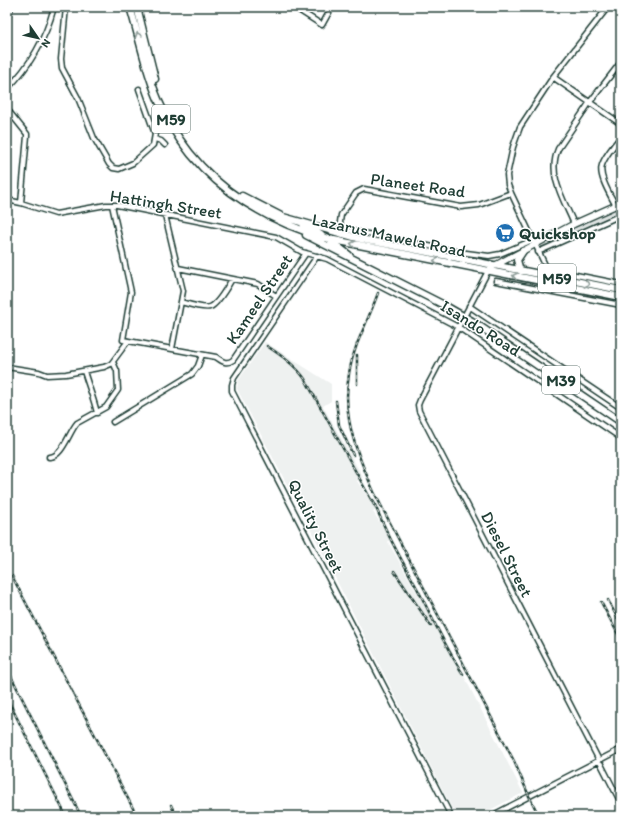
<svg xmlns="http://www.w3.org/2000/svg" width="628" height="823" viewBox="0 0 628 823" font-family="Itim,sans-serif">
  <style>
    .built { fill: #eef1f0 }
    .green { fill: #dee3e2; stroke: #7e908b }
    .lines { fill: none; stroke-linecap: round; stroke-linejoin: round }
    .street-casing { stroke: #1f3d34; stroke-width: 7 }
    .secondary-casing { stroke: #1f3d34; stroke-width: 8 }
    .primary-casing { stroke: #1f3d34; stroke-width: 9 }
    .street { stroke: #fff; stroke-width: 4 }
    .secondary { stroke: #fff; stroke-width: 5.5 }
    .primary { stroke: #fff; stroke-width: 6 }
    .rail-casing { stroke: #1f3d34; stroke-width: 2.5 }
    .rail { stroke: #fff; stroke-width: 1; stroke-dasharray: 3; stroke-linecap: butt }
    .oneway { stroke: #8f9e9a }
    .labels { text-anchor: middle; stroke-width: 3; stroke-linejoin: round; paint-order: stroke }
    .shield { fill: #fff; stroke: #627771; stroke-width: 1 }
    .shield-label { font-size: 16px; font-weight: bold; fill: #1f3d34 }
    .street-label { font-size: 17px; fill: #1f3d34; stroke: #fff }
    .poi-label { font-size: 17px; font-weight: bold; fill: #1f3d34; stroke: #fff; text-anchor: start }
  </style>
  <rect width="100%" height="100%" fill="#fff"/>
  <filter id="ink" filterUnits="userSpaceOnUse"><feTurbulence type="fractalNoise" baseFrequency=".025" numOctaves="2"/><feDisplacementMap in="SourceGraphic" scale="8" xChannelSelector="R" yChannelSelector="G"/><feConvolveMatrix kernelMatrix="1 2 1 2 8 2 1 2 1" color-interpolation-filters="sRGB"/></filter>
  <g filter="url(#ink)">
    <path class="built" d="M265 342 331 384V401L323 406 363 477 357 481 376 510 373 512 390 538 388 542 463 674 523 793 478 816H456L317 542 237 389 238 381Z"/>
    <path class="green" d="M621 206V212L545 246 539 248V246L552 238Z"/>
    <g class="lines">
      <defs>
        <path id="street" d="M66 7 61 59 62 68 78 98 94 138 109 164 113 168 119 169 133 163 153 145 155 134 139 89
          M294 7 322 25 332 7
          M608 7 553 77 520 127 513 147 507 175 508 185 511 193 546 267 551 270 621 284
          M7 18 11 7
          M553 77 621 124
          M7 89C30 66 46 38 54 7
          M7 109 27 134V136L21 203
          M155 139 161 141 165 145
          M511 193 479 205 461 207 364 189 356 193 341 215 340 222 341 227 347 230 459 252 489 256 500 254 533 240
          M7 200 21 203 56 214 106 205H117L276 237 302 252 327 259 458 327 621 438
          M112 205 131 292 123 340 216 357C222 361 226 365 233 360L306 253
          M616 206C611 196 598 176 602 165 605 155 615 145 621 136
          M165 215 183 291 172 349
          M574 224C564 200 547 175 558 149L590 102 621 62
          M538 252 621 215
          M317 256 234 378 232 385V391L451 816
          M178 268 258 284 276 296
          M488 271 420 400 418 405 419 411 621 803
          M496 281 621 305
          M181 302C188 304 204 309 210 307 217 305 228 286 232 279
          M469 306 621 408
          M7 367 39 372 47 375 66 374 104 367 111 364 128 341
          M84 371C88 385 94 399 97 413
          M113 422 192 374 198 366 202 355
          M49 457C62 458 69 432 77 423L106 407 118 390 117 371 113 362
          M491 816 621 749"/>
        <path id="secondary" d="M488 271 494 266 574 224 621 203"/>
        <path id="primary" d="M130 7C140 40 147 77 162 108 195 179 256 218 329 239L621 297
          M137 7 155 79
          M242 196 283 217 361 239 621 290
          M303 224 321 235
          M306 235 442 304 472 321 621 422
          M331 241 349 255
          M521 271 519 267 517 260 523 251"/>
      </defs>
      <use href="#street" class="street-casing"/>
      <use href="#secondary" class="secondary-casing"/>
      <use href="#primary" class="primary-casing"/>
      <use href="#street" class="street"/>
      <use href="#secondary" class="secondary"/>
      <use href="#primary" class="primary"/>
      <defs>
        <path id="rail" d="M378 293C372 310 364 327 357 344 336 400 351 440 374 492L514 761 529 796 539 816
          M267 346C282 356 295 365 305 379L374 505
          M357 384V355
          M336 401 339 425 353 455
          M373 500C385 531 401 559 417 588 432 617 445 647 463 674
          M394 571 431 626
          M12 576 137 816
          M608 600 621 625
          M601 602 621 640
          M7 668 81 816
          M7 698 66 816
          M171 805 176 816"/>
      </defs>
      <use href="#rail" class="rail-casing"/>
      <use href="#rail" class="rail"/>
    </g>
    <defs><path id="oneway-chevron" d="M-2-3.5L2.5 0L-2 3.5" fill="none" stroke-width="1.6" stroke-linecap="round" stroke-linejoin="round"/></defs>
    <g class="oneway">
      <use href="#oneway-chevron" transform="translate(138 35) rotate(-106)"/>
      <use href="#oneway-chevron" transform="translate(353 244) rotate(-168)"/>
      <use href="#oneway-chevron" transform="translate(436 261) rotate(-169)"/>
      <use href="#oneway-chevron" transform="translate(515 276) rotate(-168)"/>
      <use href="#oneway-chevron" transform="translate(587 284) rotate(11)"/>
    </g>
  </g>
  <defs>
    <symbol id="supermarket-disc" viewBox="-11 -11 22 22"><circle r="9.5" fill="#1f6fb2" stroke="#fff"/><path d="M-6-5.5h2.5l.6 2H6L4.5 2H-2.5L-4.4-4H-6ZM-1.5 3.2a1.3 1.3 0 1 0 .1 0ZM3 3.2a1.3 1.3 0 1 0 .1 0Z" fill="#fff"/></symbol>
  </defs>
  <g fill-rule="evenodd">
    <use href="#supermarket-disc" x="494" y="222" width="22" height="22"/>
  </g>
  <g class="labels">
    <g class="shield">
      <rect x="152" y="105" width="38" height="28" rx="3"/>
      <rect x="538" y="264" width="38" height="28" rx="3"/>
      <rect x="542" y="366" width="38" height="28" rx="3"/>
    </g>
    <g class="shield-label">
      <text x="171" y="125">M59</text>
      <text x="557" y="284">M59</text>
      <text x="561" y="386">M39</text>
    </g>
    <g class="street-label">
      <text transform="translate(418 185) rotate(8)" y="6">Planeet Road</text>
      <text transform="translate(166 204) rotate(9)" y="6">Hattingh Street</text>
      <text transform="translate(389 235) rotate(12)" y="6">Lazarus Mawela Road</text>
      <text transform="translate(259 299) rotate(-56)" y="6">Kameel Street</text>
      <text transform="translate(481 328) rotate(32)" y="6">Isando Road</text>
      <text transform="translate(316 526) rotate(63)" y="6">Quality Street</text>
      <text transform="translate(507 554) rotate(63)" y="6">Diesel Street</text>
    </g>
    <g class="poi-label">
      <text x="519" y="239">Quickshop</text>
    </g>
  </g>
  <rect width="628" height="823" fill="none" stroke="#fff" stroke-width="24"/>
  <rect x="12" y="12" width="604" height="799" fill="none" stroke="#1f3d34" stroke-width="1.5" filter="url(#ink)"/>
  <g transform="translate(38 38) rotate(124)" stroke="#ffffff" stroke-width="3" paint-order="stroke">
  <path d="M0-3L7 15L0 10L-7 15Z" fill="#1f3d34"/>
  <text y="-6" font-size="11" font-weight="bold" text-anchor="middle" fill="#1f3d34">N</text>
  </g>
</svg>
